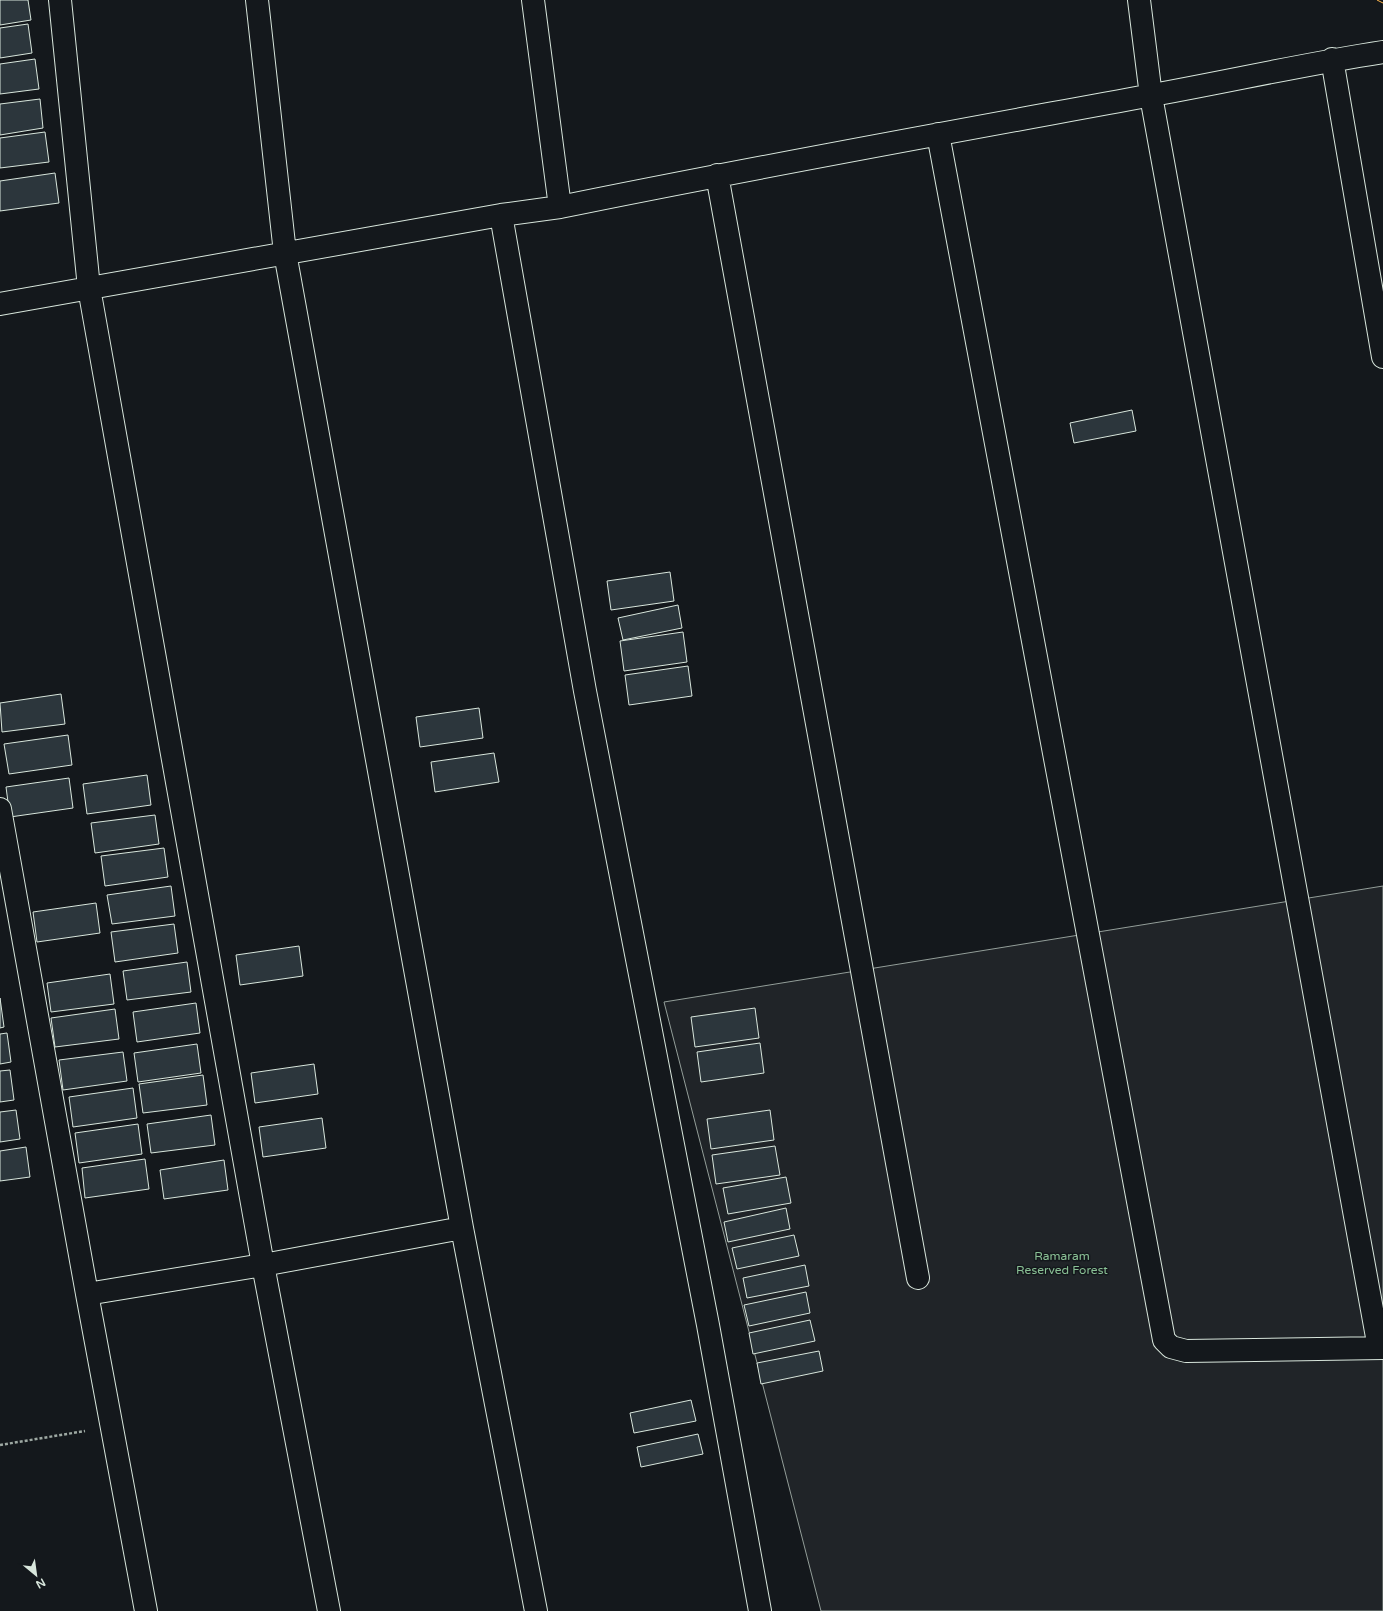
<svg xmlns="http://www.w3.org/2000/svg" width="1383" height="1611" viewBox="0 0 1383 1611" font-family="'Varela Round',sans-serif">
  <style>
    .green { fill: #202428; stroke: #939e99 }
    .building { fill: #2c363c; stroke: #d8e6dc }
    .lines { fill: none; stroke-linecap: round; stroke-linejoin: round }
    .minor-casing { stroke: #d8e6dc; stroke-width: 24 }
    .path { stroke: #9da8a2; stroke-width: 2.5; stroke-dasharray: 3 2; stroke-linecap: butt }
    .minor { stroke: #14181c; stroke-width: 22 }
    .power { stroke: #ffb74d; stroke-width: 1; stroke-dasharray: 14 3 2 3; stroke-linecap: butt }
    .labels { text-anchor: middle; stroke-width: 3; stroke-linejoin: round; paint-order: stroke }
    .park-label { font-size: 12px; fill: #8ac095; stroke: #14181c }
  </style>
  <rect width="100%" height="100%" fill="#14181c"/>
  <path class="green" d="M1383 886V1611H821L664 1002Z"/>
  <path class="building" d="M0 0H28L31 20 0 25Z
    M28 24 32 53 0 58V28Z
    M35 59 39 89 0 94V64Z
    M40 99 43 128 0 135V104Z
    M45 132 49 162 0 168V138Z
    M55 173 59 203 0 211V181Z
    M1132 410 1136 431 1074 443 1070 423Z
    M670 572 674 601 611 610 607 581Z
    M678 605 682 628 623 640 618 618Z
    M683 632 687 662 624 671 620 641Z
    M688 666 692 696 629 705 625 675Z
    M61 694 65 724 2 732 0 703Z
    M479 708 483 738 420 747 416 717Z
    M68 735 72 765 9 774 4 744Z
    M494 753 499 782 435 792 431 762Z
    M147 775 151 805 87 814 83 784Z
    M69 778 73 808 10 817 6 787Z
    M155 815 159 844 95 853 91 823Z
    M164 848 168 877 105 886 101 856Z
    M171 886 175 916 112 924 107 895Z
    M96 903 100 933 37 942 33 912Z
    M174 924 178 953 115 962 111 932Z
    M299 946 303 976 240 985 236 955Z
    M187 962 191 992 127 1000 123 971Z
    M110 974 114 1004 51 1012 47 983Z
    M0 998 4 1027 0 1028Z
    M196 1003 200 1033 137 1042 133 1012Z
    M755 1008 759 1038 695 1047 691 1017Z
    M115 1009 119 1039 55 1047 51 1018Z
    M7 1033 11 1062 0 1064V1034Z
    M760 1043 764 1073 701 1082 697 1052Z
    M197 1044 201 1073 138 1082 134 1053Z
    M123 1052 127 1081 63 1090 59 1060Z
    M314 1064 318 1094 255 1103 251 1073Z
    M10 1070 14 1100 0 1102V1071Z
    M203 1075 207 1105 143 1113 139 1084Z
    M133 1088 137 1118 73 1127 69 1097Z
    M16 1110 20 1139 0 1142V1112Z
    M770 1110 774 1140 711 1149 707 1119Z
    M211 1115 215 1145 151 1153 147 1124Z
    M322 1118 326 1148 263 1157 259 1127Z
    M138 1124 142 1154 79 1163 75 1133Z
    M775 1146 780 1175 716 1184 712 1155Z
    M26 1147 30 1177 0 1181V1151Z
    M145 1159 149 1189 85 1198 82 1168Z
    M224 1160 228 1190 164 1199 160 1170Z
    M786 1177 791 1203 728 1214 723 1188Z
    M786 1208 790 1229 728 1242 724 1222Z
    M794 1235 799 1256 737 1269 732 1248Z
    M805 1265 809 1286 747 1298 743 1278Z
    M806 1292 810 1313 749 1326 744 1305Z
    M810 1320 815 1341 753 1354 749 1333Z
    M819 1351 823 1371 761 1384 757 1363Z
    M691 1400 696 1421 634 1433 630 1413Z
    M698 1434 703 1454 641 1467 637 1447Z"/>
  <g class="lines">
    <defs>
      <path id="minor" d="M60 0 89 288 263 1265 329 1611
        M257 0 285 253 462 1228 536 1611
        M533 0 560 207C755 167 951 132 1147 96 1226 82 1304 64 1383 52
        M1139 0 1151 96 1379 1348
        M1332 59 1383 357
        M938 134 1164 1340 1171 1347 1186 1351 1383 1348
        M717 175 918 1278
        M501 215 585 691 708 1325 760 1611
        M0 304 501 215 560 207
        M0 809 87 1294 263 1265 462 1228
        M87 1294 146 1611"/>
    </defs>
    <use href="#minor" class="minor-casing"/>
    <path class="path" d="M0 1445 85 1431"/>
    <use href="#minor" class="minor"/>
    <path class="power" d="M1377 0 1383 3"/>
  </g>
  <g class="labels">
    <g class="park-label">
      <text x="1062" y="1260">Ramaram<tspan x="1062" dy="14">Reserved Forest</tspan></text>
    </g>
  </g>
  <g transform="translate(36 1575) rotate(151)" stroke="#14181c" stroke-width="3" paint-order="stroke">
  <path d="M0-3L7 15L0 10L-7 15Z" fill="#d8e6dc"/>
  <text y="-6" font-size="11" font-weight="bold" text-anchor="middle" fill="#d8e6dc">N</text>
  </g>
</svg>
